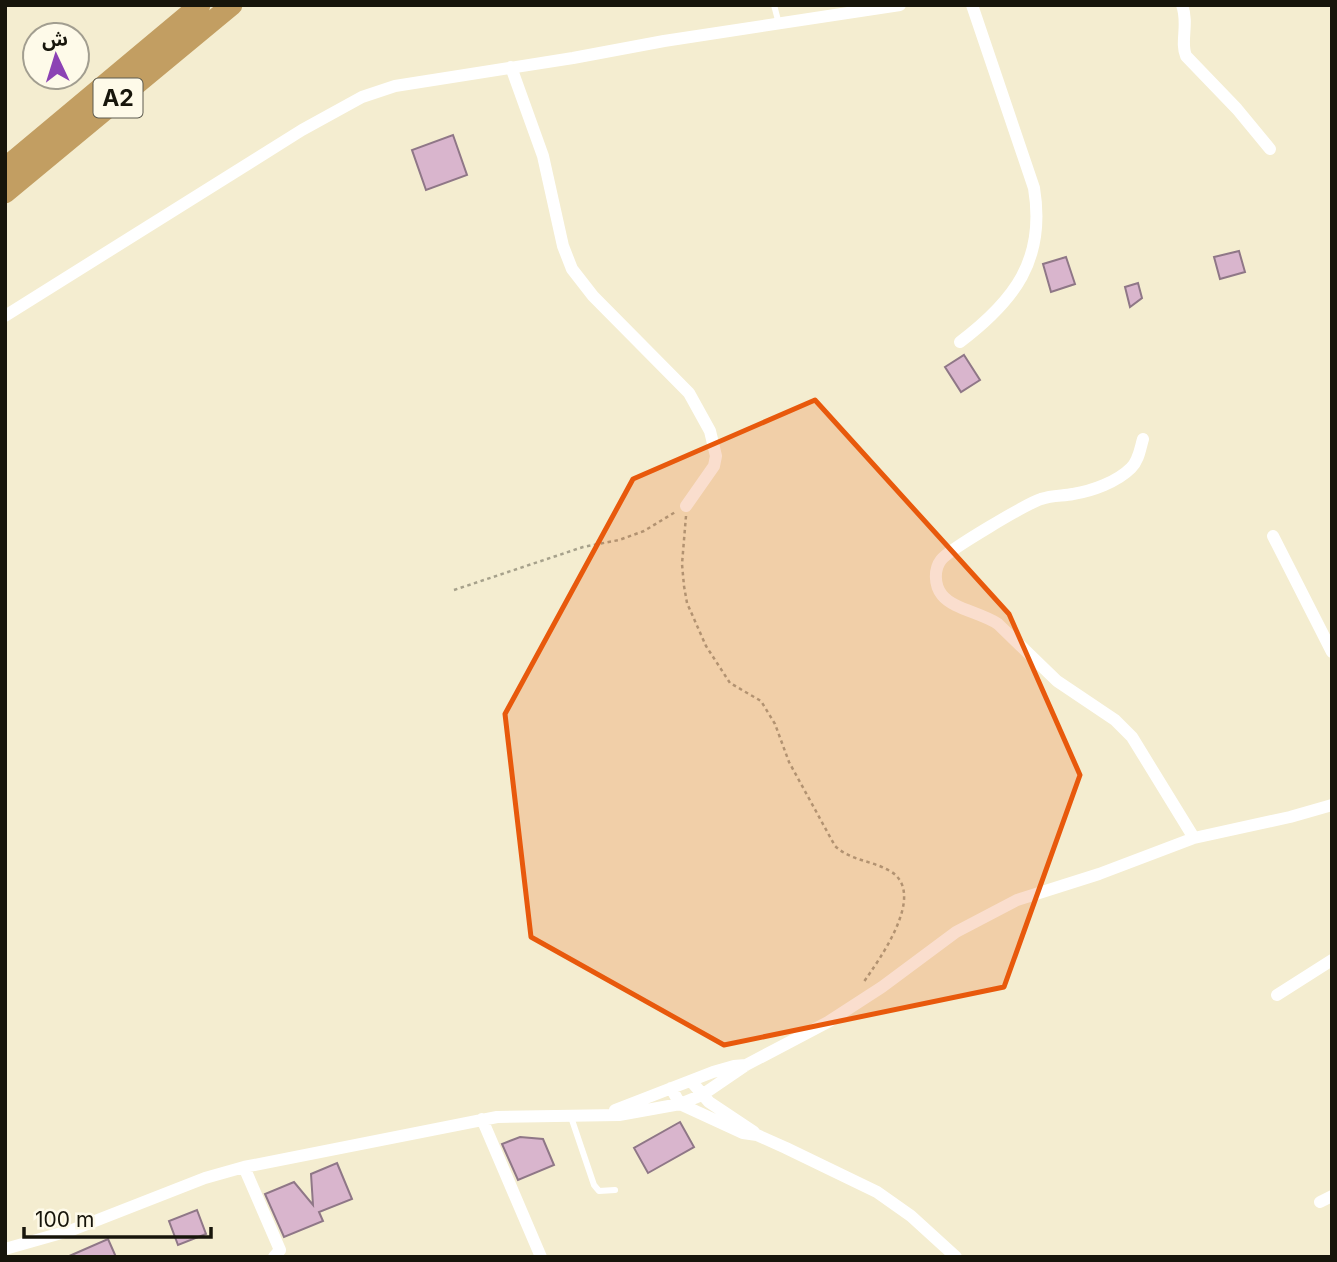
<svg xmlns="http://www.w3.org/2000/svg" width="1337" height="1262" viewBox="0 0 1337 1262" font-family="Inter,'Noto Sans Arabic',sans-serif">
  <style>
    .building { fill: #d9b5cd; stroke: #8f7787; stroke-width: 2 }
    .lines { fill: none; stroke-linecap: round; stroke-linejoin: round }
    .path { stroke: #a6a18b; stroke-width: 2.5; stroke-dasharray: 3.5 3.5; stroke-linecap: butt }
    .service { stroke: #fff; stroke-width: 6 }
    .minor { stroke: #fff; stroke-width: 12 }
    .trunk { stroke: #c29e62; stroke-width: 21 }
    .marked { fill: #e8590c; fill-opacity: 0.2; stroke: #e8590c; stroke-width: 5; stroke-linejoin: round }
    .labels { text-anchor: middle; stroke-width: 6; stroke-linejoin: round; paint-order: stroke }
    .shield { fill: #fefae9; stroke: #5c5a4e; stroke-width: 2 }
    .shield-label { font-size: 23px; font-weight: bold; fill: #17150b }
  </style>
  <rect width="100%" height="100%" fill="#f4edd0"/>
  <path class="building" d="M453 135 467 175 426 190 412 150Z
    M1239 251 1245 272 1220 279 1214 257Z
    M1066 257 1075 284 1051 292 1043 264Z
    M1138 283 1142 298 1130 307 1125 287Z
    M964 355 980 380 961 392 945 367Z
    M680 1122 694 1147 648 1173 634 1148Z
    M520 1137 543 1139 554 1165 518 1180 502 1144Z
    M337 1163 352 1199 319 1212 323 1221 284 1237 265 1194 294 1182 313 1205 311 1174Z
    M197 1210 206 1234 178 1245 169 1221Z
    M108 1239 116 1257H67Z"/>
  <g class="lines">
    <path class="path" d="M686 516 682 564 684 586 687 603 706 646 730 683 761 701 775 724 789 762 835 846C851 861 871 860 890 871 928 893 879 960 863 983
      M454 590 583 547 619 540 644 531 677 511"/>
    <path class="service" d="M774 5 779 24
      M571 1117 594 1185 599 1191 615 1190"/>
    <path class="minor" d="M1182 5C1189 24 1180 42 1186 56L1237 109 1270 149
      M511 67 543 156 563 246 572 269 593 296 689 393 710 431 716 456 714 466 686 506
      M5 316 302 130 362 97 395 86 573 58 664 41 900 5
      M960 342C1014 301 1046 260 1034 188L972 5
      M1143 439C1140 449 1139 460 1131 468 1117 482 1092 491 1073 494 1063 496 1052 495 1041 499 1028 503 948 550 941 560 934 569 934 585 942 595 953 609 982 613 998 624L1057 681 1115 720 1132 737 1194 838
      M1273 536 1332 652
      M1277 995 1332 960
      M691 1081 709 1102 754 1132
      M671 1088 680 1104 743 1133 757 1135 786 1148 877 1192 911 1216 956 1257
      M615 1110 713 1072 734 1066 746 1065
      M482 1119 541 1257
      M244 1167 280 1250 274 1257
      M1320 1202 1332 1196
      M5 1249 72 1230 205 1178 244 1167 497 1117 619 1115 680 1104 702 1095 746 1065 828 1022 882 987 956 932 1017 900 1099 874 1194 838 1290 817 1332 805"/>
    <path class="trunk" d="M5 168 200 5
      M5 193 232 5"/>
  </g>
  <path class="marked" d="M815 400 1009 614 1080 775 1004 987 724 1045 531 937 505 714 633 479Z"/>
  <g class="labels">
    <rect class="shield" x="93.5" y="78.5" width="49" height="39" rx="5"/>
    <g class="shield-label">
      <text x="118" y="106">A2</text>
    </g>
  </g>
  <rect width="1337" height="1262" fill="none" stroke="#17150b" stroke-width="14"/>
  <g transform="translate(56 56) rotate(356)"><circle r="33" fill="#fefae9" stroke="#a29e90" stroke-width="2"/>
  <path d="M0-5L12 26L0 18L-12 26Z" fill="#8c42b4"/>
  <text y="-10" font-size="19" font-weight="bold" text-anchor="middle" fill="#17150b">ش</text>
  </g>
  <path d="M24 1227v10h187v-10" fill="none" stroke="#17150b" stroke-width="3.5"/>
  <text x="35" y="1227" font-size="21" fill="#17150b" stroke="#fefae9" stroke-width="5" paint-order="stroke">100 m</text>
</svg>
